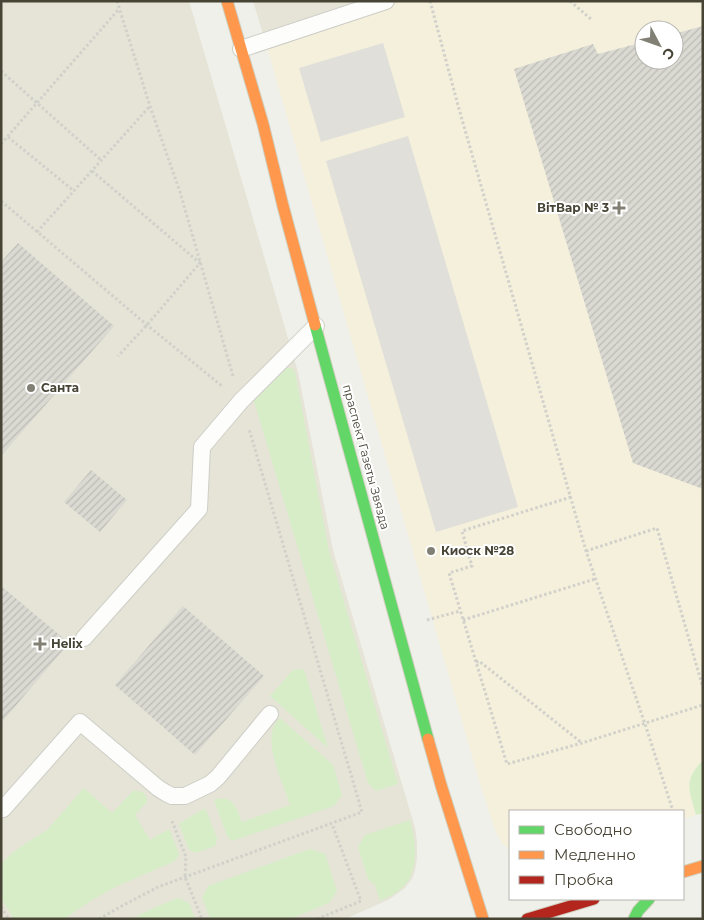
<svg xmlns="http://www.w3.org/2000/svg" width="704" height="920" viewBox="0 0 704 920" font-family="Montserrat,sans-serif">
  <style>
    .residential { fill: #e5e4d7 }
    .commercial { fill: #f4f0dc; fill-rule: evenodd }
    .green { fill: #d6edc8 }
    .parking { fill: #e0dfd9 }
    .building { fill: url(#building-hatch) }
    .lines { fill: none; stroke-linecap: round; stroke-linejoin: round }
    .lane-casing { stroke: #cecec7; stroke-width: 18 }
    .fast-casing { stroke: #d0d0c0; stroke-width: 13 }
    .slow-casing { stroke: #d0d0c0; stroke-width: 13 }
    .jam-casing { stroke: #d0d0c0; stroke-width: 13 }
    .path { stroke: #d1d0ca; stroke-width: 3; stroke-dasharray: 2.5 2.5; stroke-linecap: butt }
    .lane { stroke: #fdfdfc; stroke-width: 16 }
    .fast { stroke: #63d668; stroke-width: 11 }
    .slow { stroke: #ff974d; stroke-width: 11 }
    .jam { stroke: #b3261e; stroke-width: 11 }
    .poi-dot { fill: #828074; stroke: #fff; stroke-width: 2 }
    .labels { text-anchor: middle; stroke-width: 4; stroke-linejoin: round; paint-order: stroke }
    .poi-label { font-size: 12px; font-weight: bold; fill: #474435; stroke: #fff; text-anchor: start }
    .street-label { font-size: 12px; fill: #474435; stroke: #fff }
  </style>
  <defs>
    <pattern id="building-hatch" width="6" height="6" patternUnits="userSpaceOnUse" patternTransform="scale(1.25)"><rect width="6" height="6" fill="#dad9d2"/><path d="M-1 1l2-2M0 6l6-6M5 7l2-2" fill="none" stroke="#bcbbb5"/></pattern>
  </defs>
  <rect width="100%" height="100%" fill="#f0f0ea"/>
  <path class="residential" d="M1 1H189L298 372 333 550 415 828 417 842V858L415 871 412 879 404 889 388 900 345 919H1Z
    M253 1H398L266 44Z"/>
  <path class="commercial" d="M399 1 703 2V813L683 819V811H510V850L502 843 495 830 481 787 266 44ZM644 30H674V60H644Z"/>
  <path class="green" d="M287 368H292L295 372 329 551 398 784 376 791 368 783 254 401Z
    M304 669 328 748 270 696 293 670Z
    M280 718 333 765 342 795 334 806 232 841 227 836 214 800C234 794 236 808 242 822L290 805C284 786 263 743 275 724 276 722 278 720 280 718Z
    M703 760V813L696 815C689 789 683 781 703 760Z
    M84 788 112 813 133 791C140 790 148 793 147 802L135 815 150 840 169 829 179 854 175 861 113 888 89 902 64 919H14L1 898V865L10 855 20 847 47 830Z
    M203 809 206 810 217 838 215 846 196 853 189 850 179 824Z
    M410 820C416 842 420 873 401 889 395 895 387 897 380 901L375 885 368 879 358 847 365 835Z
    M310 849 325 854 337 891 329 903 290 919H210L202 897 208 886Z
    M178 898 189 903 195 919H132L151 909Z"/>
  <path class="parking" d="M383 43 405 117 321 142 299 68Z
    M408 136 518 507 436 532 326 161Z"/>
  <path class="building" d="M703 26V489L633 463 514 69 593 44 598 54 644 42V60H674V34Z
    M18 243 114 326 1 456V262Z
    M91 470 127 500 100 532 64 502Z
    M1 586 69 643 1 723Z
    M183 606 264 676 195 755 115 685Z"/>
  <g class="lines">
    <defs>
      <path id="lane" d="M241 49 386 1
        M84 638 199 509 202 447 241 401 316 326
        M1 808 3 809 80 722 158 788 166 793 172 796H185L210 784 218 777 270 714"/>
      <path id="fast" d="M315 325 428 739
        M634 919 638 911 649 899"/>
      <path id="slow" d="M227 1 263 124 283 206 315 325
        M428 739 441 785 483 919
        M683 872 703 866"/>
      <path id="jam" d="M527 919 594 899"/>
    </defs>
    <use href="#lane" class="lane-casing"/>
    <use href="#fast" class="fast-casing"/>
    <use href="#slow" class="slow-casing"/>
    <use href="#jam" class="jam-casing"/>
    <path class="path" d="M117 1 150 106 180 192 233 376
      M430 1 459 109 586 551 645 724 673 811
      M570 1 592 20
      M1 71 101 160
      M8 137 74 191
      M1 144 119 9
      M92 171 200 263 147 325 118 356
      M1 201 147 325 222 386
      M37 232 150 106
      M571 497 462 531 472 566 449 573 507 764 582 743 703 705
      M586 551 657 528 703 688
      M427 620 460 611
      M463 620 595 579
      M476 662 479 661 582 743
      M172 821 186 857 185 877 202 919
      M1 907 9 919
      M99 919 120 907 158 887 362 812 249 429
      M317 919 361 901 332 824"/>
    <use href="#lane" class="lane"/>
    <use href="#fast" class="fast"/>
    <use href="#slow" class="slow"/>
    <use href="#jam" class="jam"/>
  </g>
  <g class="poi-dot">
    <path d="M616.5 200.5h5v5h5v5h-5v5h-5v-5h-5v-5h5z"/>
    <circle cx="31" cy="388" r="5"/>
    <circle cx="431" cy="551" r="5"/>
    <path d="M37.5 636.5h5v5h5v5h-5v5h-5v-5h-5v-5h5z"/>
  </g>
  <g class="labels">
    <g class="poi-label">
      <text x="609" y="212" text-anchor="end">ВітВар № 3</text>
      <text x="41" y="392">Санта</text>
      <text x="441" y="555">Киоск №28</text>
      <text x="51" y="648">Helix</text>
    </g>
    <g class="street-label">
      <text transform="translate(366 457) rotate(75)" y="4">праспект Газеты Звязда</text>
    </g>
  </g>
  <rect width="704" height="920" fill="none" stroke="#474435" stroke-width="5"/>
  <rect x="509" y="810" width="175" height="90" fill="#ffffff" stroke="#b5b4ae"/>
  <rect x="519" y="826" width="25" height="8" fill="#63d668" stroke="#b5b4ae"/>
  <text x="554" y="835" font-size="15" fill="#474435">Свободно</text>
  <rect x="519" y="851" width="25" height="8" fill="#ff974d" stroke="#b5b4ae"/>
  <text x="554" y="860" font-size="15" fill="#474435">Медленно</text>
  <rect x="519" y="876" width="25" height="8" fill="#b3261e" stroke="#b5b4ae"/>
  <text x="554" y="885" font-size="15" fill="#474435">Пробка</text>
  <g transform="translate(659 45) rotate(131)"><circle r="24" fill="#ffffff" stroke="#b5b4ae"/>
  <path d="M0-4L9 19L0 12L-9 19Z" fill="#828074"/>
  <text y="-8" font-size="14" font-weight="bold" text-anchor="middle" fill="#474435">С</text>
  </g>
</svg>
